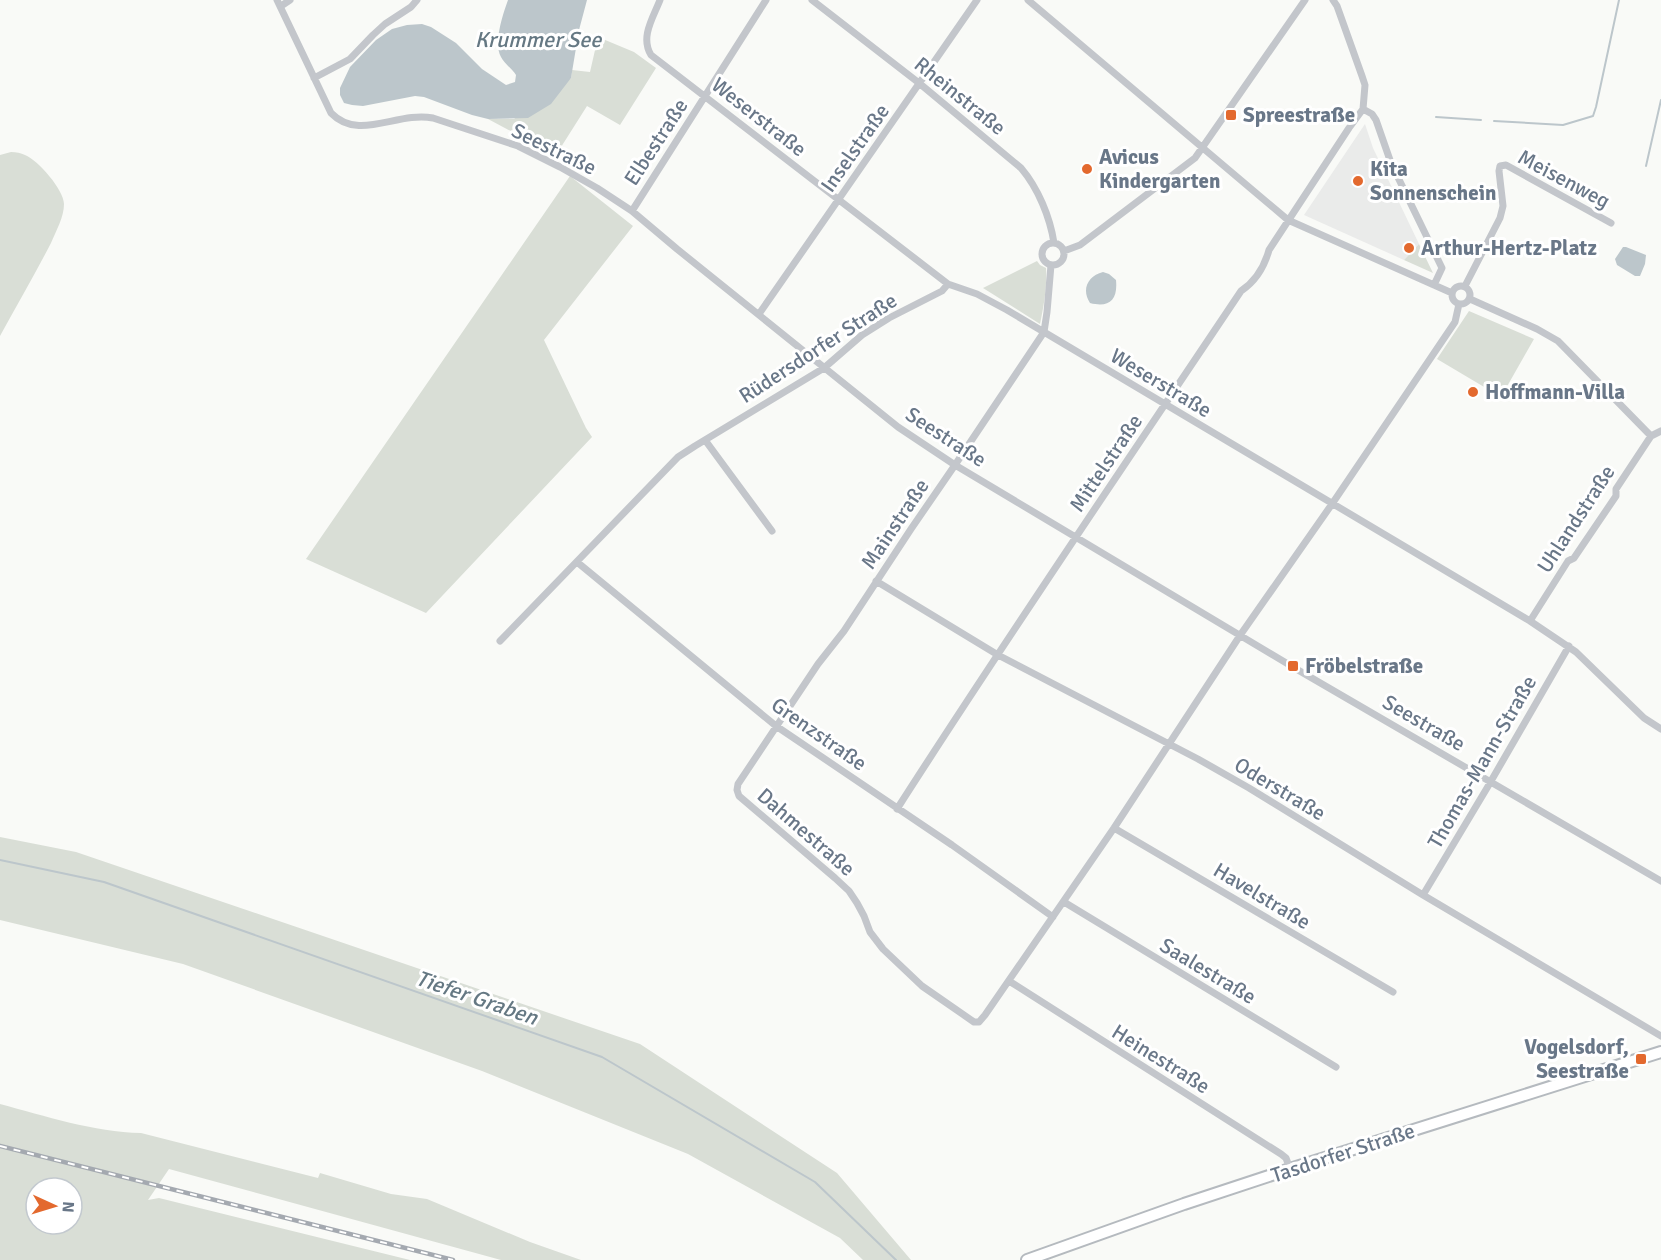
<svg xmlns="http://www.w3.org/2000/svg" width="1661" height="1260" viewBox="0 0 1661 1260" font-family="Signika,sans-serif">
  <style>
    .built { fill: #eaebea }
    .green { fill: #d9ded6; fill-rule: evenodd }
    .water { fill: #bcc6cb }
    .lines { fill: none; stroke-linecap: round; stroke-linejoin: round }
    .stream { stroke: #bcc6cb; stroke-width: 2 }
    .secondary-casing { stroke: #b5babf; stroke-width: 14 }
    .street { stroke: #c3c6cb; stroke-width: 7 }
    .secondary { stroke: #fff; stroke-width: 10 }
    .rail-casing { stroke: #a4a9b0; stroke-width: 4.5 }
    .rail { stroke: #fff; stroke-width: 2; stroke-dasharray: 7; stroke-linecap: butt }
    .poi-dot { fill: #e3692e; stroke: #fff; stroke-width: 2 }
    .labels { text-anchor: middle; stroke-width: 6; stroke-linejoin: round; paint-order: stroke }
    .street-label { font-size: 21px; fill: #697788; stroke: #fff }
    .poi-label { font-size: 21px; font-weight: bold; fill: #697788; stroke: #fff; text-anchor: start }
    .water-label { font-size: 22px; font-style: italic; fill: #657883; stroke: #fff }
  </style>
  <rect width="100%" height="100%" fill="#f9faf7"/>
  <path class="built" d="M1365 124 1373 148 1419 244 1404 260 1304 215Z"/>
  <path class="green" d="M598 37 634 52 656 68 620 125 587 106 556 155 488 119H514L571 78 572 70 590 72Z
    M11 152C16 152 21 153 25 155 38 160 64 190 64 204 64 217 56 231 51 243 35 274 17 305 0 336V155Z
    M570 176 633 226 544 340 586 428 592 437 426 613 306 559Z
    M1419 244 1433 273 1404 260Z
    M1037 261 1040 265 1046 268C1047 287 1044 305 1040 324L983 288Z
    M1469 311 1534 339 1501 397 1437 359Z
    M0 837 76 852 640 1044 837 1173 911 1260H863L840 1238 688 1154 482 1071 183 964 0 920Z
    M0 1104C45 1116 94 1132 141 1133L318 1178 320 1173 391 1194 427 1199 530 1242 581 1260H501L169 1169 148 1200 159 1198 410 1260H0ZM36 1188H72V1224H36Z"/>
  <path class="water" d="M508 0H587L579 30 571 78 551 104 528 118 488 119 472 115 424 97 415 96 363 106 352 105 344 103 340 95V88L350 67 376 40 392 29 407 25 422 24 431 27 456 43 482 69 506 85 515 82 516 75C512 69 504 63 501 57 493 43 503 14 508 0Z
    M1623 247H1626L1646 255 1645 264 1640 276H1635L1617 265 1615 259Z
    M1103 272 1109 274 1116 280C1118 300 1109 308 1090 303 1081 289 1088 276 1103 272Z"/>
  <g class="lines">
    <path class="stream" d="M1436 117 1481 120
      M1494 121 1563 125 1593 116 1596 107 1619 0
      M1646 166 1661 100
      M0 860 104 882 602 1057 815 1182 896 1260"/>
    <defs>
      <path id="secondary" d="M1027 1260 1184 1204 1290 1169 1661 1052"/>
    </defs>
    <use href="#secondary" class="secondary-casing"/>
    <path class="street" d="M277 0 331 113C359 142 397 111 433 118L518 146 560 167 597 188 632 211 677 249 898 427 955 465 1298 670 1661 881
      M660 0C653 18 640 37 651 55L948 284 977 294 1007 310 1530 621 1576 652 1644 718 1661 729
      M812 0 919 83 1021 168C1038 188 1050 217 1054 243
      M1028 0 1288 220 1452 293
      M1333 0 1337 6 1362 76 1365 85 1363 109 1372 114 1376 120 1391 163 1442 268 1434 285
      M281 6 290 0
      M314 78 350 59 373 35 385 24 411 7 417 0
      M632 211 766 0
      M1042 254a11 11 0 1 1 22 0a11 11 0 1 1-22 0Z
      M1064 251 1080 245 1195 158 1305 0
      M1051 265 1047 312 1044 332 955 465 911 529 844 631 818 664 738 784 737 790 739 796 835 878 849 891 857 903 864 916 870 932 883 949 922 986 974 1022H979L985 1015 1114 828 1241 634 1332 504 1455 322 1459 304
      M1452 295a9 9 0 1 1 18 0a9 9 0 1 1-18 0Z
      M1465 286 1500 218 1503 206 1499 171 1500 166 1506 165 1611 223
      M1470 299 1537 329 1558 341 1651 436
      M759 314 977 0
      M705 440 772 531
      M577 562 776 726 952 845 1053 917
      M876 581 998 655 1198 759 1249 788 1423 895 1661 1036
      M1530 621 1568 561 1574 558 1616 496V489L1651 436 1661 431
      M500 641 678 457 695 446 824 368 862 335 889 318 942 291 948 284
      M897 809C1009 634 1126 463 1241 291 1256 281 1264 268 1269 250L1349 128 1363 109
      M1114 828 1393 992
      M1423 895 1487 788 1569 646
      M1064 902 1336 1067
      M1009 981 1281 1154 1286 1158 1290 1169"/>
    <use href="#secondary" class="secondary"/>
    <defs>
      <path id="rail" d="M0 1146 453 1260"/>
    </defs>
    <use href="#rail" class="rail-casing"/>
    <use href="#rail" class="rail"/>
  </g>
  <g class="poi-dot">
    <rect x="1225" y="109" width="12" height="12" rx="3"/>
    <circle cx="1087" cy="169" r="6"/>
    <circle cx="1358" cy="181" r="6"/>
    <circle cx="1409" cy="248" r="6"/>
    <circle cx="1473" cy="392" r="6"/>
    <rect x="1287" y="660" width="12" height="12" rx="3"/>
    <rect x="1635" y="1053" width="12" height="12" rx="3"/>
  </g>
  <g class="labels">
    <g class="street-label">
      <text transform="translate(960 96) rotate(39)" y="7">Rheinstraße</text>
      <text transform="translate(759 117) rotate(38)" y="7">Weserstraße</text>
      <text transform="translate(656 142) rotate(-57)" y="7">Elbestraße</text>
      <text transform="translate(855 148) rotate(-55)" y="7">Inselstraße</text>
      <text transform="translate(554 149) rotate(26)" y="7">Seestraße</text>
      <text transform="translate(1564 179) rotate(28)" y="7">Meisenweg</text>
      <text transform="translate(818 348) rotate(-33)" y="7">Rüdersdorfer Straße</text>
      <text transform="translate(1161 383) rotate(31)" y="7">Weserstraße</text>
      <text transform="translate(946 437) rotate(33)" y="7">Seestraße</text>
      <text transform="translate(1106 463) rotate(-56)" y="7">Mittelstraße</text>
      <text transform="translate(1576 519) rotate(-57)" y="7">Uhlandstraße</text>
      <text transform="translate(895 524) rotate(-56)" y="7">Mainstraße</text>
      <text transform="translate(1424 723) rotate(30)" y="7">Seestraße</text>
      <text transform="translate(819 734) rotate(35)" y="7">Grenzstraße</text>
      <text transform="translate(1482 762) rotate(-60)" y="7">Thomas-Mann-Straße</text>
      <text transform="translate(1280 789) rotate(31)" y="7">Oderstraße</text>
      <text transform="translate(806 832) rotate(41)" y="7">Dahmestraße</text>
      <text transform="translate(1262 896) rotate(31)" y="7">Havelstraße</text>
      <text transform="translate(1208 971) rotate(31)" y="7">Saalestraße</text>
      <text transform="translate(1161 1059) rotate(32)" y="7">Heinestraße</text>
      <text transform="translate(1343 1153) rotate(-18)" y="7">Tasdorfer Straße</text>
    </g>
    <g class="poi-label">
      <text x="1243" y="122">Spreestraße</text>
      <text x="1099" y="164">Avicus<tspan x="1099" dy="24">Kindergarten</tspan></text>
      <text x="1370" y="176">Kita<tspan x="1370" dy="24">Sonnenschein</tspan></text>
      <text x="1421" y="255">Arthur-Hertz-Platz</text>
      <text x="1485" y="399">Hoffmann-Villa</text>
      <text x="1305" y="673">Fröbelstraße</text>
      <text x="1629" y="1054" text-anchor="end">Vogelsdorf,<tspan x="1629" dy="24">Seestraße</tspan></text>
    </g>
    <g class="water-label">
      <text x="538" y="47">Krummer See</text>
      <text transform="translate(477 997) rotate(19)" y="8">Tiefer Graben</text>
    </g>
  </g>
  <g transform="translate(54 1206) rotate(94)"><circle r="28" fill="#ffffff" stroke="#c3c9cf" stroke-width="1.5"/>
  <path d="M0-4.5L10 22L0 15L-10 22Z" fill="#e3692e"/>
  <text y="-9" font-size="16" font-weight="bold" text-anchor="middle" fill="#697788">N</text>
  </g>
</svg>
